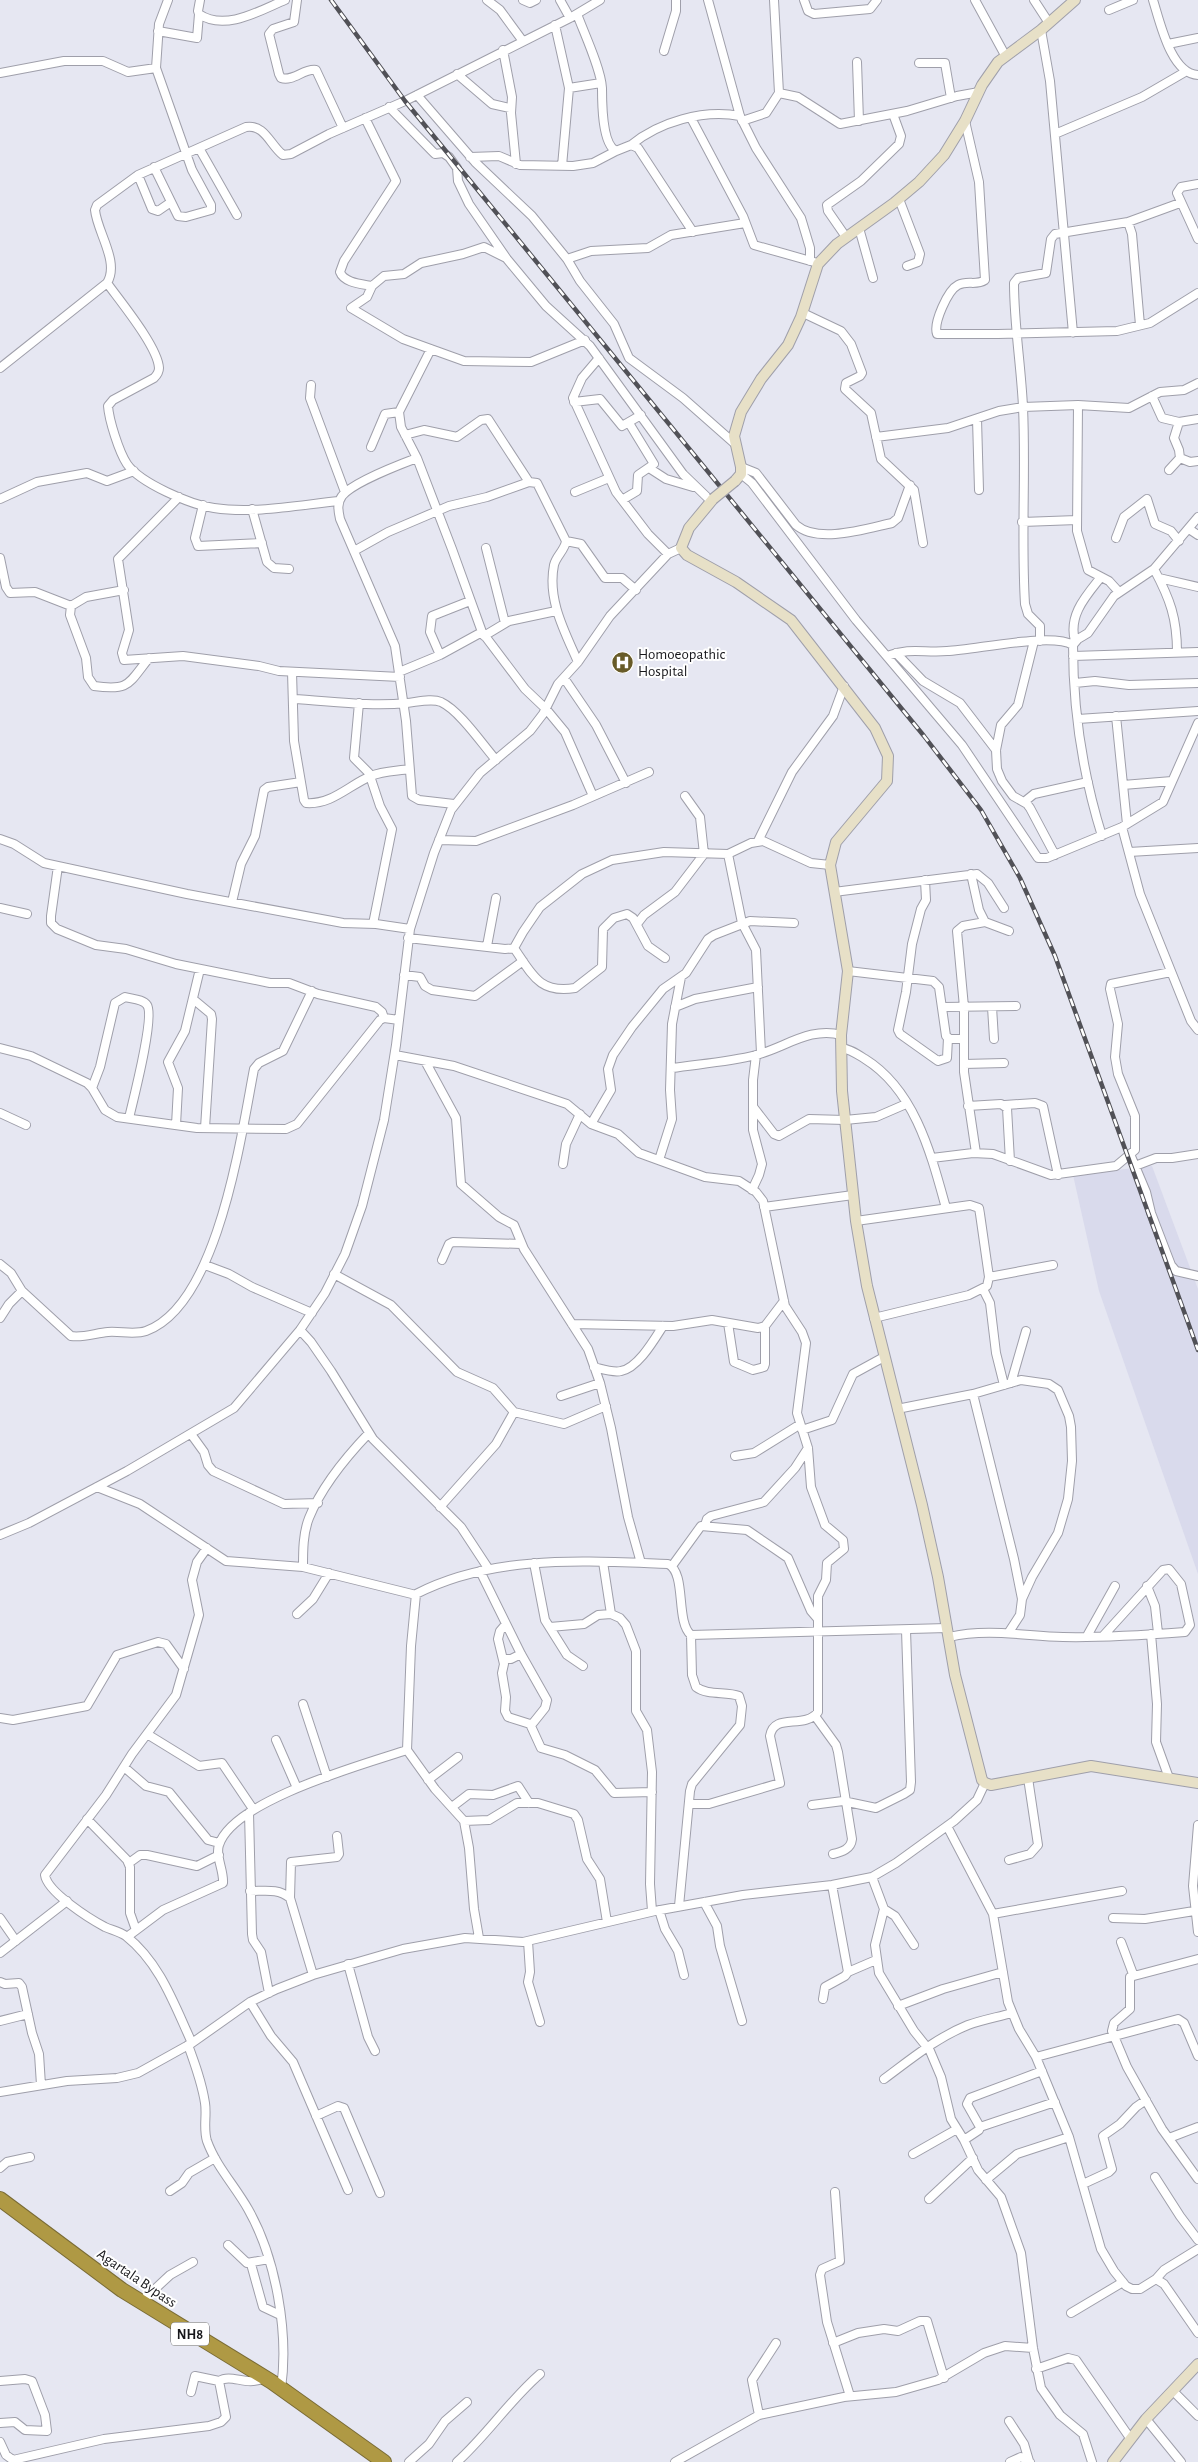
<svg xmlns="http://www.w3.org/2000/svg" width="1198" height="2462" viewBox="0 0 1198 2462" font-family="'Alegreya Sans',sans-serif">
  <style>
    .built { fill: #d9daec }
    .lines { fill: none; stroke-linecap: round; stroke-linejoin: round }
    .street-casing { stroke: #9f9faa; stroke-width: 10 }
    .secondary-casing { stroke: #9f9faa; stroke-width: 12 }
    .highway-casing { stroke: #7a6c36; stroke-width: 16 }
    .street { stroke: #fff; stroke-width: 8 }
    .secondary { stroke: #e7e0c7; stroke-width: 10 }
    .highway { stroke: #af9944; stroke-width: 14 }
    .rail-casing { stroke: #515157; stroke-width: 4.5 }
    .rail { stroke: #fff; stroke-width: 2.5; stroke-dasharray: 8; stroke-linecap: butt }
    .secondary-bridge-casing { stroke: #9f9faa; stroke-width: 12; stroke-linecap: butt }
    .secondary-bridge { stroke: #e7e0c7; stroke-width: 10 }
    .labels { text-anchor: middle; stroke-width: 4; stroke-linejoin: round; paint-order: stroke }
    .shield { fill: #fff; stroke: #5d5d5f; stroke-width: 1 }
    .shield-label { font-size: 14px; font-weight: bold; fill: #17171b }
    .poi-label { font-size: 15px; fill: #17171b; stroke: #fff; text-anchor: start }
    .street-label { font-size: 15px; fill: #17171b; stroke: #fff }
  </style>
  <rect width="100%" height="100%" fill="#e6e7f2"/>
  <path class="built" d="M1152 1166 1198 1289V1574L1099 1291 1073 1175Z"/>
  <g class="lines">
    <defs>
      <path id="street" d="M200 0 198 11 199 14C225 32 261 10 285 0
        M297 0 294 22 273 29 269 34 279 74 281 78C293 82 304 68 316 70L343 128
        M487 0 500 10 522 40
        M523 0 530 3 536 0
        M560 0 570 18
        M708 0 740 116 756 148 801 218 810 248V261
        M774 0 779 93 798 97 840 124 907 111 957 96 979 92
        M804 0 808 11 814 14 870 9 877 0
        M975 0 1005 55
        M1034 0 1049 23
        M1153 0C1160 22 1171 74 1198 75
        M1109 10 1133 0
        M577 14C584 33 601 69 602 88 602 102 602 144 616 151L631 145 638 148 693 232
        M555 25 569 88 562 166
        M1041 30 1050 81 1073 333
        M158 31 197 38 199 14
        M1168 44 1198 38
        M503 50 512 97 511 113 516 164
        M664 51 676 11V0
        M857 62 859 121
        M919 63H945L951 98
        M0 73 64 61H103L128 72 156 68
        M457 74 492 104 510 108
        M569 88 601 83
        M417 95 475 162 532 216 567 259 580 281 614 324 629 358 683 398 734 443
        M389 107 432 151 435 154 443 153 449 157 457 168 458 181 469 204 507 259 546 306 590 346 683 474 711 501
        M365 118 396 181 344 261 340 272C344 283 362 284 372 286
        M691 118 743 216 754 245 814 262
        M742 121 766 113 779 93
        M965 121 979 182 985 280C976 286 968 280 958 285 948 290 933 323 937 334H998L1117 331 1150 323 1198 293
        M1055 134 1142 97 1185 72
        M631 145C659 122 703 109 740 116
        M199 148 237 215
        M470 157 499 156 520 165 573 166 593 163 616 151
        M154 167 178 216 186 217 211 210V205L192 170 156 68 159 24 168 0
        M138 175 152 209 158 211 171 202
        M1198 184 1181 187 1177 193 1198 239
        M899 199 920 254 918 262 907 266
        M1128 222 1132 234 1140 325
        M859 228 873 278
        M846 237 828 211 827 205 861 181 899 144 901 136 893 114
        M506 258 484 247 463 254 421 263 404 274 384 276 372 286 367 297 351 308 403 339 464 361 531 362 585 340
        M567 259 591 251 648 248 671 235 745 223
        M107 283C120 301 158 347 159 368 159 372 157 375 154 378L113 400 108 406C109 420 119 452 127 464 140 483 191 505 214 508 254 514 299 505 339 501
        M803 313 841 331 851 344 862 373 860 376 846 383 845 389 871 413 881 459 914 490 923 543
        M431 349 399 412 401 427 417 458 452 549 482 632 525 689 546 709 565 732 593 796
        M599 358 582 378 573 398 616 492 648 534 668 554
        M0 368 107 283C120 262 97 232 95 210L97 205 138 175 246 127C265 124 270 145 283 155L291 154 329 134 405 101 570 18 600 0
        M311 385 310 398 345 492
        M1152 396 1162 418 1179 422 1174 438 1179 450 1180 458 1169 470
        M574 402 600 399 622 426 641 415
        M1078 405 1077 531 1088 570 1109 581 1119 592
        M977 419 979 490
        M1179 422 1198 419
        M405 435 424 430 457 437 481 420 488 419 529 482
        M876 437 948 428 999 411 1023 407 1078 405 1129 408 1160 392 1184 390 1198 383
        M371 447 385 414 399 412
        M417 458C401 464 352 483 342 496 337 503 338 510 340 519L395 646 406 721 412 796 419 800 454 804
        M1180 458 1190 462 1198 461
        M741 467 756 473 796 525C818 544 865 529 892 523L898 518 910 485
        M649 468 666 479 693 487
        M741 474 752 483 856 620 962 745 1038 858H1047L1122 827 1163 802 1198 723
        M575 492 609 478
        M179 497 118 559 129 630 122 653 124 660 183 656 259 666 279 671 400 677
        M0 499 37 482 87 473 107 481 134 471
        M622 500 637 491 638 475 654 464 629 423
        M203 505 195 538 198 546 262 543
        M252 509 267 562 274 568 289 569
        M1022 522 1077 520
        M1189 529 1198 535
        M1116 538 1124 517 1147 499 1155 524 1171 531 1179 541
        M566 541 581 544 605 578H622L636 590
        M486 548 505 623
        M354 551 388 532 449 506 487 497 529 482 537 483 566 541C565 550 556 556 554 565 547 600 565 632 578 662
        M0 558 6 587 10 593 35 592 71 606
        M1154 569C1170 599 1177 618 1177 652
        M1159 578 1198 587
        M124 590 86 597 71 606 70 615 86 658 88 677 94 686C130 691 128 684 149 658
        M484 636 509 621 556 611
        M1034 641 1018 705 1001 725 996 750 997 769 1002 781 1013 796 1027 804 1030 808 1055 855
        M1040 641V626L1028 614 1025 604C1021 539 1026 473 1023 407 1021 365 1014 325 1014 283L1018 278 1046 273 1051 239 1055 234 1128 222 1180 203
        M1075 641C1068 615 1086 596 1101 577
        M896 653 923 681 960 703 996 750
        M440 655 430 632 432 616 470 601
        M887 656C911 647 923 653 947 651 975 650 1051 632 1073 645
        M1073 656 1198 652
        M292 672 294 741 304 800 306 803C332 805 349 785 371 776 382 771 397 771 409 769
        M399 672 440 655 482 632
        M564 678 596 725 626 783
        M1075 683 1095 681 1129 685 1198 683
        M293 699C330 701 370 707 407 703 417 702 432 698 441 702 460 711 482 744 496 760
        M359 703 354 758 369 773 380 806 392 829 373 924
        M1116 716 1127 824
        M1078 719 1198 711
        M1123 785 1172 781
        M1024 802 1034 794 1088 782
        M1122 827 1140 894 1191 1021 1198 1030
        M1102 836C1083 775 1073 708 1073 645L1078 639 1088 633 1114 596 1154 569 1198 517
        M0 839 14 844 44 863 187 894 343 923 376 924 410 929
        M439 840 476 841 573 805 649 772
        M758 841 792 772 833 716 844 686
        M1129 852 1198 848
        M728 854 742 923 756 950 761 1053
        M58 866 51 916V923L57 929 96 945 126 949 176 964 270 983H289L318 994 376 1007 382 1012 384 1018
        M971 874 979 910 985 922 1009 931
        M925 880 926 900 921 909 912 944 906 992 898 1030 900 1034 938 1061 947 1058 948 1038
        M834 892 977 874 988 883 1004 908
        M232 902 241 864 255 836 264 790 268 787 301 782
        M0 908 27 914
        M637 924 644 915 675 892 704 854 700 817 685 796
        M408 938 505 949 514 948 523 932 540 907 582 874 612 860 664 852 728 854 751 843 763 841 811 863 830 865
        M487 946 496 898
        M514 948C532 974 539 994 575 988L602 967 603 929 614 918 627 914 633 918 648 946 665 958
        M848 971 933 981 939 987 946 1036 950 1039H964
        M404 975 420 977 425 986 432 990 475 996 523 961
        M193 999 211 1014 212 1019 205 1128
        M675 1007 695 999 758 987
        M943 1007 1016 1006
        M992 1007 994 1039
        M0 1048 31 1056 87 1083 92 1088 105 1110 117 1117 197 1128 286 1129 297 1124 380 1020 384 1018 399 1020
        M841 1048C850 1049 857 1054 865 1059 915 1090 931 1154 946 1208
        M395 1055 454 1066 567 1104 591 1124 618 1134 639 1153 705 1177 739 1181 756 1192 763 1201 785 1306 802 1332 806 1343 797 1413 808 1448 811 1487 825 1525 843 1540 844 1549 827 1563 826 1580 818 1596V1712C804 1730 774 1712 770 1736L780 1783 709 1804H689
        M425 1061 456 1118 461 1184 499 1217 514 1225 524 1249 588 1349 600 1383 611 1428 628 1517 641 1563
        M964 1064 1004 1063
        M672 1068C699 1064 729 1062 756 1055 784 1048 811 1026 841 1035
        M92 1088 100 1067 115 1003 125 997C132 999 143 999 147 1005 155 1016 133 1101 129 1118
        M1005 1105 1035 1103 1043 1106 1058 1175
        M968 1106 1001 1104 1007 1108 1010 1161
        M754 1108 774 1134 779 1136 809 1119 845 1120 876 1117 906 1104
        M0 1113 26 1125
        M591 1124 611 1090 608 1069 613 1055 632 1027 663 989 686 973 708 939 714 935 750 921 794 923
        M176 1125 178 1088 168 1062 185 1031 200 969
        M976 1153 964 1072V1007L957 931 963 926 985 922
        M1130 1154 1146 1192 1151 1213 1171 1265 1176 1271 1198 1276
        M932 1158 973 1153 993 1154 1051 1175 1116 1166 1135 1150V1116L1118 1074 1115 1057 1118 1024 1110 989 1111 984 1171 972
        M659 1160 672 1119 670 1090 672 1024 681 977
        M563 1164 566 1144 580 1114
        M1135 1166 1156 1158H1172L1198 1154
        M752 1190 759 1175 762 1164 753 1130V1080L756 1055
        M764 1207 853 1195
        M856 1221 970 1205 979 1208 980 1214 989 1277 987 1286 969 1295 874 1318
        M442 1260 449 1244 453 1242 521 1244
        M0 1264 11 1273 22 1291 71 1336C83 1338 96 1333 108 1332 120 1331 135 1335 146 1331 218 1305 241 1136 254 1069L259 1063 283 1051 312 991
        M205 1265 229 1274 252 1287 312 1313
        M334 1274 391 1305 457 1372 493 1388 514 1412 564 1424 606 1406
        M989 1277 1053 1265
        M983 1289 990 1303 996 1353 1004 1385
        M0 1318 9 1304 22 1291
        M728 1323 734 1362 753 1370 764 1367 765 1364V1326
        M572 1324 673 1326 712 1320 758 1328 765 1326 784 1301
        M300 1330 311 1342 331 1371 373 1439 461 1527 488 1568
        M594 1367C602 1369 613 1373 621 1371 638 1368 654 1340 663 1326
        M1011 1383 1026 1331
        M973 1394 1014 1559 1022 1599 1020 1615 1009 1632
        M561 1396 600 1383
        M897 1409 973 1394 1021 1380 1049 1384 1058 1390 1069 1416 1071 1427 1072 1461 1068 1499 1058 1533 1032 1577 1022 1599
        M802 1430 832 1420 853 1374 884 1357
        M191 1434 204 1452 208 1465 213 1471 284 1504 318 1503
        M735 1456 754 1453 799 1425
        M97 1487 140 1504 226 1561 303 1567 416 1595
        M440 1507 496 1444 514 1412
        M705 1525 707 1519 711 1516 764 1502 795 1468 808 1448
        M0 1535 29 1523 127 1471 234 1408 300 1330 325 1293 345 1254 362 1206 384 1120 396 1045 410 929 434 853 451 810 480 773 530 731 543 714 558 684 578 662 610 616 668 554 681 548
        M603 1562 611 1614
        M534 1563 545 1620 567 1655 583 1666
        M672 1566 701 1526 747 1530 788 1558 811 1611 817 1618
        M303 1567C303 1551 303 1533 309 1518 321 1488 347 1456 369 1433
        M480 1571 521 1654 547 1700 545 1708 533 1723 530 1724 508 1717 505 1711 506 1697 502 1673 504 1664 498 1639 500 1631 506 1624
        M1147 1586 1155 1606 1158 1633
        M297 1614 313 1599 329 1573
        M550 1627 584 1624 598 1615 611 1614 620 1618 626 1625 636 1651V1711L647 1730 652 1772 650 1884 652 1911
        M1151 1634 1157 1704 1156 1742 1169 1778
        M1087 1636 1115 1586
        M949 1637C987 1628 1025 1636 1063 1637 1104 1638 1145 1635 1185 1632L1190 1625 1181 1584 1169 1569 1163 1570 1103 1636
        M504 1659H511L521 1654
        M303 1704 327 1777
        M815 1716 836 1745 838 1752 852 1839C851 1849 842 1852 833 1854
        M0 1718 13 1720 87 1706 117 1655 158 1642 166 1644 184 1669
        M530 1724 541 1748 565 1755 595 1770 614 1793 652 1792
        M147 1734 199 1766 222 1763 253 1809
        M276 1740 297 1788
        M124 1767 146 1786 169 1792 208 1840 219 1843
        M428 1780 458 1757
        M812 1805 843 1801 876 1808 904 1794 910 1790 911 1782 906 1630
        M452 1807 469 1794 493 1795 518 1786 529 1803
        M249 1813 252 1934 253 1940 261 1952 269 1993
        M87 1819 127 1860 130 1867V1913L136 1930
        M464 1821 489 1820 517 1803H538L574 1814 578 1820 587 1859 600 1879 607 1922
        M1198 1825 1193 1886 1198 1932
        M947 1826 993 1914 1008 2002 1019 2029 1036 2057 1069 2137 1101 2249 1114 2271 1126 2286 1132 2289H1140L1156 2279 1164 2284 1198 2333
        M1009 1860 1030 1854 1038 1845 1028 1778
        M129 1863 140 1855H147L197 1866 219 1855
        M872 1877 884 1909 875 1945 879 1973 914 2031 930 2051 941 2077 951 2119 964 2140 978 2170 1001 2197 1021 2253 1033 2348 1041 2388 1060 2415 1083 2434 1092 2462
        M250 1891C265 1891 278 1888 290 1898L313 1975
        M290 1898 291 1862 337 1857 339 1854 337 1836
        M704 1902 717 1926 720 1946 742 2021
        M679 1906 690 1791 692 1784 740 1725 742 1706 739 1696C726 1691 708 1696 696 1687L692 1675 691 1635
        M884 1909 895 1916 914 1945
        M659 1910 665 1929 678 1951 684 1975
        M993 1914 1122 1891
        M0 1918 16 1941
        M1113 1918 1145 1919 1194 1911
        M127 1937 163 1910 223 1883C224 1870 215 1856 219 1845 233 1800 365 1764 407 1750
        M479 1938 474 1909 469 1848 464 1821 435 1789 407 1750 411 1646 416 1594C494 1554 584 1561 668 1564 687 1573 675 1621 691 1635L947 1628
        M528 1941 530 1972 528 1982 540 2022
        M1121 1942 1133 1974
        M0 1953 67 1901
        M1198 1959 1130 1977V2009L1114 2023 1112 2031 1114 2036 1127 2067 1162 2129 1198 2179
        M348 1964 368 2037 375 2051
        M848 1972 876 1960
        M0 1982 5 1984 19 1983 22 1987 32 2033 39 2054 41 2085
        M823 1999 825 1987 845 1976 848 1972 832 1885
        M250 2002 271 2036 293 2062 348 2190
        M898 2006 943 1989 1003 1972
        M0 2021 28 2014
        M192 2043C174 2004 160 1963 126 1936 120 1932 112 1930 105 1927 90 1919 47 1892 45 1875L106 1795 132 1754 176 1695 199 1615 192 1580 197 1562 207 1548
        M188 2045C195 2064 202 2083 205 2103 207 2115 203 2129 207 2141 216 2166 235 2186 248 2209 276 2258 289 2333 281 2389
        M1036 2057 1178 2019 1184 2023 1198 2056
        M884 2079C911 2059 936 2038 968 2025 982 2020 998 2017 1012 2013
        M0 2092 67 2081 117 2078 138 2073 192 2043 250 2002 277 1989 313 1975 403 1949 465 1938 523 1942 655 1911 743 1895 832 1885 872 1877 896 1863 954 1821 977 1800 985 1783
        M316 2116 338 2106 344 2108 380 2193
        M980 2127 1055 2102
        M1169 2138 1198 2127
        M964 2140 979 2130 980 2127 967 2104 970 2098 1042 2071
        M913 2154 957 2129
        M0 2168 7 2162 30 2157
        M1155 2177 1180 2216 1198 2240
        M986 2180 1017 2154 1069 2137
        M1083 2184 1109 2172 1112 2169 1103 2136 1120 2124 1136 2107 1146 2100
        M170 2191 182 2183 189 2173 215 2158
        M835 2192 840 2261 822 2269 820 2275 827 2322 850 2396
        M929 2199 973 2158
        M228 2245 247 2263 269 2259
        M251 2264 263 2307 280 2315
        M1156 2279 1164 2270 1198 2249
        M141 2302 170 2275 193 2262
        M1071 2313 1123 2282
        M833 2343 858 2333 884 2329 898 2331 920 2321H927L944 2378
        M1036 2369 1068 2358 1076 2360 1130 2438
        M0 2381 25 2379 32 2381 45 2415 47 2431 25 2430 15 2422 0 2423
        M191 2392 195 2376 219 2381
        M1174 2392 1198 2416
        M759 2415 752 2380 776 2343
        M1146 2419 1181 2462
        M1009 2421 1024 2444 1029 2461
        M0 2442 6 2455 13 2460 104 2439 209 2426 221 2422 226 2417 219 2381C232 2373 246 2387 264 2378
        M409 2462 429 2444 445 2421 467 2402
        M457 2462C487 2435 509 2401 540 2374
        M675 2462 759 2415 844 2397 896 2392 938 2380 984 2353 1005 2346 1033 2348
        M1010 2462 1021 2457 1030 2462"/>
      <path id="secondary" d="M735 481 741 474V467L734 436 741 412 761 379 788 345 801 317 818 264 837 244 894 203 919 182 944 155 965 121 982 85 998 62 1041 30 1075 0
        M713 499 689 528 681 548 687 555 736 582 791 620 875 728 888 756 887 781 836 842 830 865 848 971 841 1035 842 1091 856 1221 867 1286 922 1505 938 1577 955 1675 982 1780 985 1783 991 1785 1091 1766 1198 1783
        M1113 2462 1146 2419 1198 2364"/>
      <path id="highway" d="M0 2199 122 2290 272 2382 384 2462"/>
    </defs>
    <use href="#street" class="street-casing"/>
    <use href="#secondary" class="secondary-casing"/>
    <use href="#highway" class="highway-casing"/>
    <use href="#street" class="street"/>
    <use href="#secondary" class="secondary"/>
    <use href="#highway" class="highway"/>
    <defs>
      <path id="rail" d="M331 0 405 101 924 736 981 810 1020 878 1055 956 1198 1350"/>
    </defs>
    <use href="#rail" class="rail-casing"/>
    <use href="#rail" class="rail"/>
    <defs>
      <path id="secondary-bridge" d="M713 499 735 481"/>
    </defs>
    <use href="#secondary-bridge" class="secondary-bridge-casing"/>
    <use href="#secondary-bridge" class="secondary-bridge"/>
  </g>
  <defs>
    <symbol id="hospital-disc" viewBox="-11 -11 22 22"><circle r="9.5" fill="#685b28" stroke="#fff"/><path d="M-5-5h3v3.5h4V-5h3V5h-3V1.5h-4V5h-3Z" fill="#fff"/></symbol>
  </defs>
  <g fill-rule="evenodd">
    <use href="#hospital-disc" x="610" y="650" width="25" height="25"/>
  </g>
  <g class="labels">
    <rect class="shield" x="171" y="2322.5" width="38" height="23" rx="4"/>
    <g class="shield-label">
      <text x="190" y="2339">NH8</text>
    </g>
    <g class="poi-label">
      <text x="638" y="659">Homoeopathic<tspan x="638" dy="17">Hospital</tspan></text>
    </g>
    <g class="street-label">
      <text transform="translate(137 2278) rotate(34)" y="5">Agartala Bypass</text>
    </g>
  </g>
</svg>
